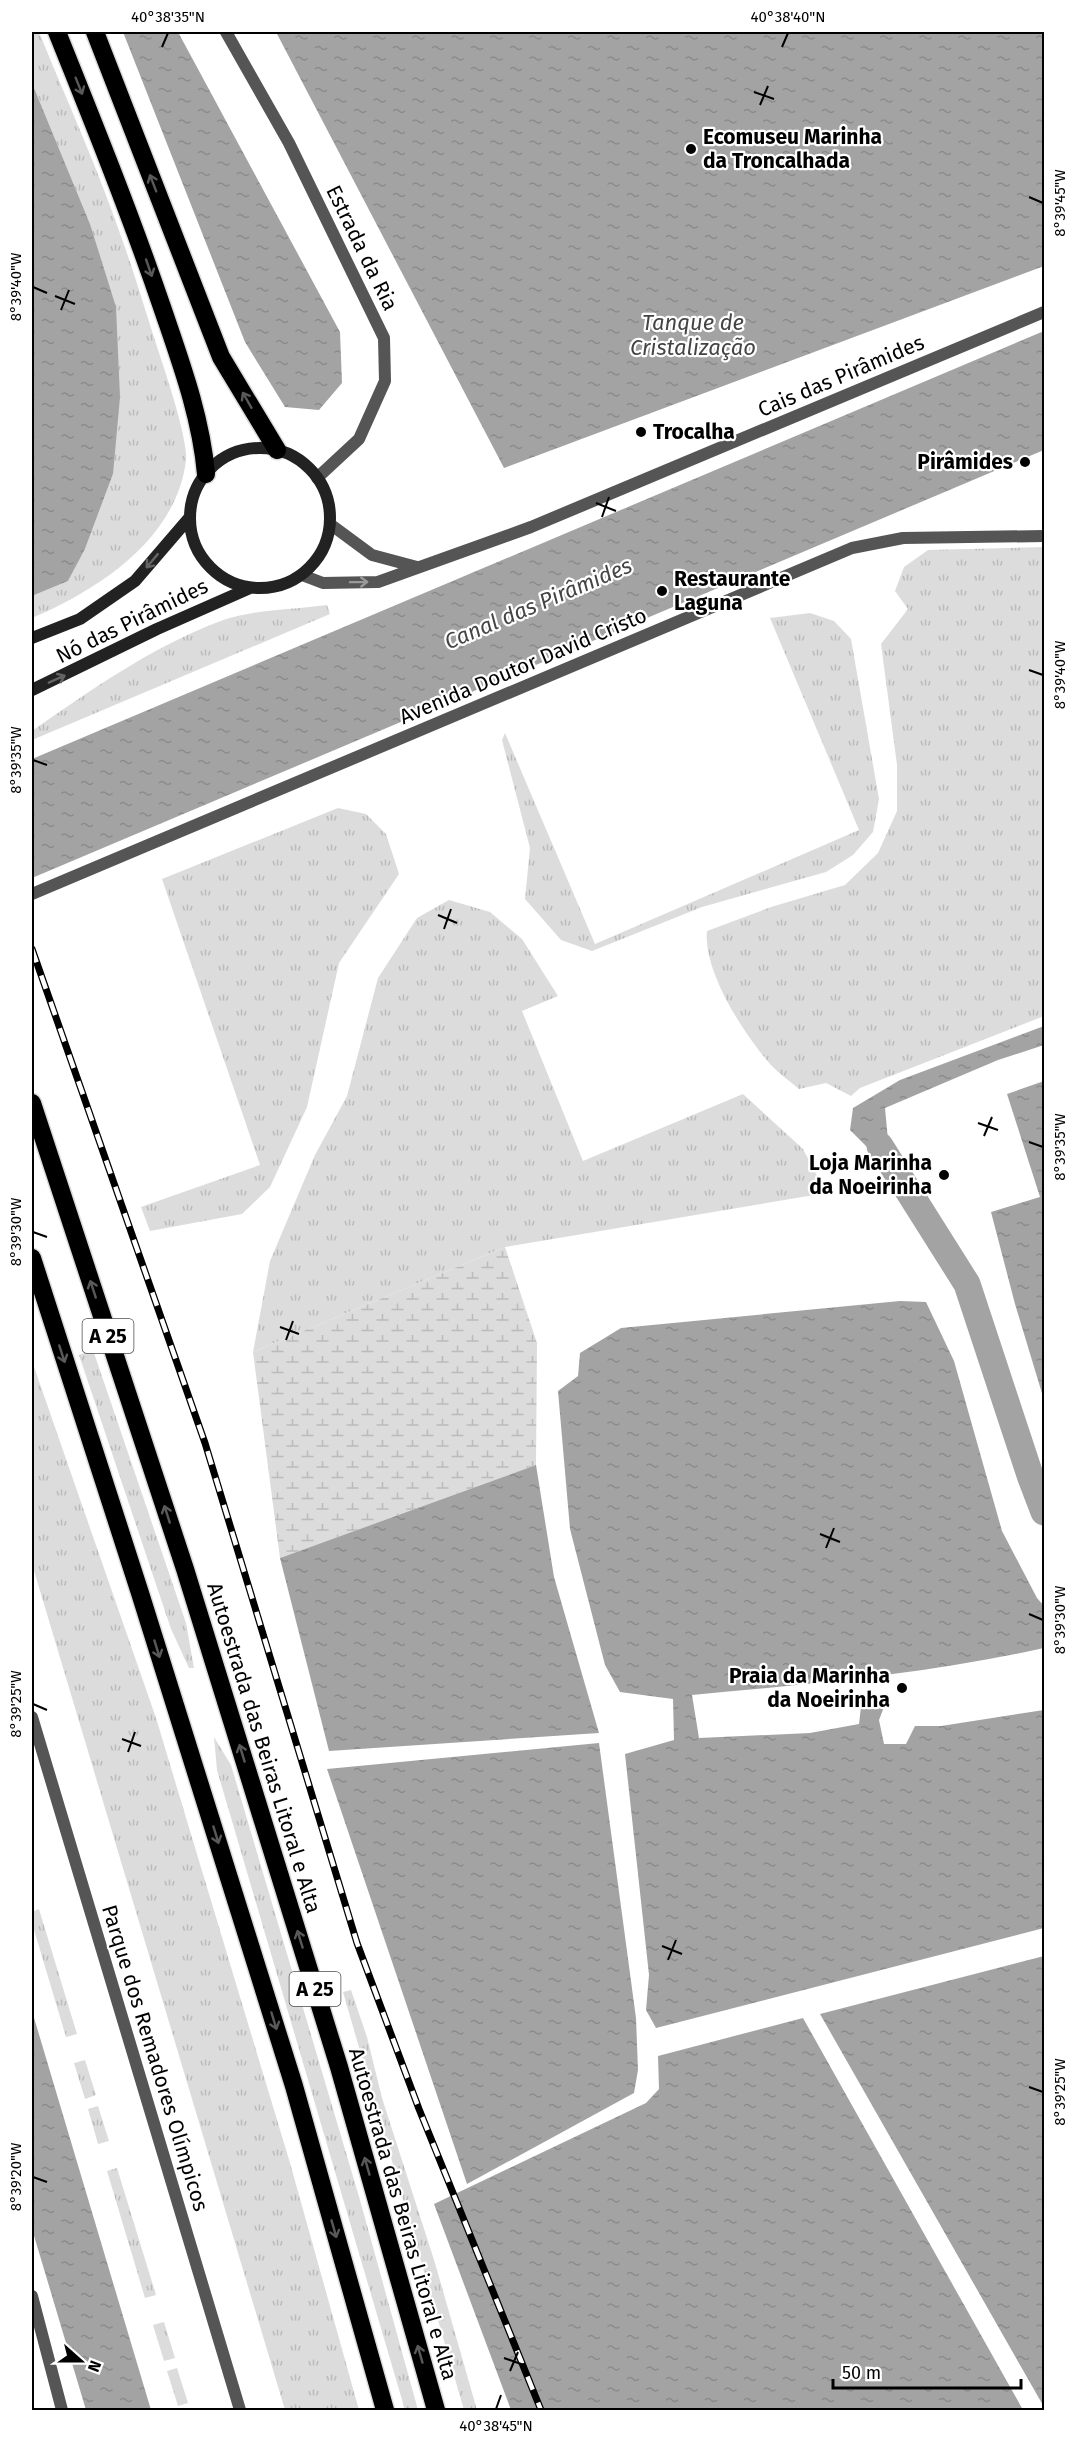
<svg xmlns="http://www.w3.org/2000/svg" width="1076" height="2442" viewBox="0 0 1076 2442" font-family="'Fira Sans',sans-serif">
  <style>
    .grass { fill: url(#grass-tufts) }
    .wetland { fill: url(#wetland-marsh) }
    .water { fill: url(#water-ripples) }
    .lines { fill: none; stroke-linecap: round; stroke-linejoin: round }
    .canal { stroke: #a3a3a3; stroke-width: 27 }
    .motorway-casing { stroke: #dbdbdb; stroke-width: 21 }
    .minor { stroke: #555; stroke-width: 12 }
    .tertiary { stroke: #555; stroke-width: 12 }
    .secondary { stroke: #222; stroke-width: 12 }
    .motorway { stroke: #000; stroke-width: 18 }
    .rail-casing { stroke: #000; stroke-width: 7 }
    .rail { stroke: #fff; stroke-width: 4.5; stroke-dasharray: 14; stroke-linecap: butt }
    .oneway { stroke: #595959 }
    .oneway2 { stroke: #646464 }
    .oneway3 { stroke: #999 }
    .ticks { fill: none; stroke: #000; stroke-width: 2 }
    .poi-dot { fill: #000; stroke: #fff; stroke-width: 2 }
    .labels { text-anchor: middle; stroke-width: 4.5; stroke-linejoin: round; paint-order: stroke }
    .shield { fill: #fff; stroke: #4c4c4c; stroke-width: 1.5 }
    .shield-label { font-size: 20px; font-weight: bold; fill: #000 }
    .poi-label { font-size: 21px; font-weight: bold; fill: #000; stroke: #fff; text-anchor: start }
    .street-label { font-size: 21px; fill: #000; stroke: #fff }
    .water-label { font-size: 22px; font-style: italic; fill: #444; stroke: #fff }
    .neatline { fill: none; stroke: #000; stroke-width: 2 }
    .ticks-label { font-size: 15px; text-anchor: middle; fill: #000 }
  </style>
  <defs>
    <pattern id="grass-tufts" width="24" height="20" patternUnits="userSpaceOnUse" patternTransform="scale(1.5)"><rect width="24" height="20" fill="#dcdcdc"/><path d="M3 7l-1-3M5 7V3M7 7l1-3M15 17l-1-3M17 17v-4M19 17l1-3" fill="none" stroke="#bbb"/></pattern>
    <pattern id="wetland-marsh" width="20" height="14" patternUnits="userSpaceOnUse" patternTransform="scale(1.5)"><rect width="20" height="14" fill="#dcdcdc"/><path d="M1 5h8M5 5V1M11 12h8M15 12V8" fill="none" stroke="#bbb"/></pattern>
    <pattern id="water-ripples" width="26" height="14" patternUnits="userSpaceOnUse" patternTransform="scale(1.5)"><rect width="26" height="14" fill="#a3a3a3"/><path d="M2 4q2-2 4 0t4 0M15 11q2-2 4 0t4 0" fill="none" stroke="#8b8b8b"/></pattern>
  </defs>
  <rect width="100%" height="100%" fill="#fff"/>
  <path class="grass" d="M32 32H39C67 101 99 171 123 242 137 281 148 320 161 359 168 380 188 441 186 460 177 539 98 590 32 618V596L68 581 85 549 113 474 90 224 32 83Z
    M1044 547V1016L860 1088 851 1096 826 1083 799 1089C790 1081 778 1073 770 1064 744 1034 703 971 707 931L771 907 845 885 878 853 897 811V765L881 644 908 609 895 591 904 567 928 550Z
    M327 605 330 614 32 740V731C91 690 150 648 218 622 251 609 292 610 327 605Z
    M810 613 834 621 851 639 879 799 873 832 853 855 826 872 702 907 592 951 561 940 525 899 530 848 502 740 505 733 595 944 859 830 770 618Z
    M338 808 366 814 386 834 399 874 339 963 307 1107 270 1187 242 1214 150 1231 141 1207 260 1165 162 879Z
    M449 900 490 912 522 939 558 996 522 1011 583 1161 743 1094 803 1149 826 1193 505 1247 253 1352 270 1261 315 1155 347 1096 378 978 417 918Z
    M93 1350 186 1623 194 1668H189L171 1629 79 1355Z
    M32 1361 156 1718 290 2163 359 2410H285L32 1564Z
    M214 1737 231 1765 360 2200 418 2410H405L217 1770Z
    M39 1909 77 2034 66 2037 32 1923V1912Z
    M351 1990 367 2037 382 2098 435 2263 477 2410H464L343 1992Z
    M85 2060 96 2095 85 2099 74 2063Z
    M98 2106 109 2141 98 2144 88 2109Z
    M117 2168 156 2295 145 2298 107 2171Z
    M164 2322 175 2358 164 2361 153 2325Z
    M177 2368 188 2403 178 2406 167 2371Z"/>
  <path class="wetland" d="M505 1247 537 1343 536 1465 280 1558 253 1352Z"/>
  <path class="water" d="M123 32H178L340 332 342 383 319 410 285 407 245 342Z
    M276 32H1044V266L504 468Z
    M32 83 90 224 116 307 120 397 113 474 85 549 68 581 32 596Z
    M1044 331V450L32 878V759Z
    M1044 1026V1045L998 1060 885 1108 888 1140 872 1152 850 1130 853 1108 900 1080Z
    M1044 1081V1400L1015 1304 991 1212 1040 1197 1007 1094Z
    M900 1301 926 1302 954 1361 1002 1531 1037 1598 1044 1606V1648C928 1674 811 1684 692 1695L699 1738 810 1733 859 1724 861 1707H884L879 1720 884 1744H906L915 1726H941L1044 1710V1928L656 2028 646 2010 649 1975 625 1754 674 1740 673 1699 620 1692 605 1665 570 1529 558 1391 578 1376 580 1353 621 1328Z
    M536 1465 554 1577 599 1733 329 1751 280 1558Z
    M599 1743 636 2018 638 2070 634 2093 467 2184 327 1769Z
    M1044 1956V2407L820 2014Z
    M32 2011 151 2410H86L32 2229Z
    M803 2018 1023 2410H511L434 2204 646 2103 659 2089 658 2056Z"/>
  <g class="lines">
    <path class="canal" d="M880 1146 967 1284 1031 1478 1044 1512"/>
    <defs>
      <path id="motorway" d="M57 32C94 124 131 216 163 310 181 363 201 417 206 474
        M95 32 221 357 277 450
        M32 1103 185 1569 339 2067 436 2410
        M32 1258 140 1593 294 2086 385 2410"/>
    </defs>
    <use href="#motorway" class="motorway-casing"/>
    <path class="minor" d="M330 524 372 555 417 567
      M302 575 323 583 378 582 531 527 1044 312
      M32 894 852 548 903 538 1044 536
      M32 1717 240 2410
      M32 2296 62 2410"/>
    <path class="tertiary" d="M226 32 289 143 384 338 385 381 359 439 317 478"/>
    <path class="secondary" d="M190 518a70 70 0 1 1 140 0a70 70 0 1 1-140 0Z
      M32 638 80 619 135 581 190 517
      M32 690 157 629 250 588"/>
    <use href="#motorway" class="motorway"/>
    <defs>
      <path id="rail" d="M32 949 205 1443 357 1943 419 2109 541 2410"/>
    </defs>
    <use href="#rail" class="rail-casing"/>
    <use href="#rail" class="rail"/>
  </g>
  <defs><path id="oneway-shaft" d="M-6 0H5M1.5-3L5.5 0L1.5 3" fill="none" stroke-width="1.6" stroke-linecap="round" stroke-linejoin="round" transform="scale(1.5)"/></defs>
  <g class="oneway">
    <use href="#oneway-shaft" transform="translate(79 86) rotate(68)"/>
    <use href="#oneway-shaft" transform="translate(153 183) rotate(-111)"/>
    <use href="#oneway-shaft" transform="translate(149 268) rotate(71)"/>
    <use href="#oneway-shaft" transform="translate(247 400) rotate(-120)"/>
    <use href="#oneway-shaft" transform="translate(93 1289) rotate(-108)"/>
    <use href="#oneway-shaft" transform="translate(62 1354) rotate(72)"/>
    <use href="#oneway-shaft" transform="translate(167 1514) rotate(-108)"/>
    <use href="#oneway-shaft" transform="translate(157 1649) rotate(73)"/>
    <use href="#oneway-shaft" transform="translate(242 1753) rotate(-107)"/>
    <use href="#oneway-shaft" transform="translate(216 1835) rotate(73)"/>
    <use href="#oneway-shaft" transform="translate(300 1939) rotate(-107)"/>
    <use href="#oneway-shaft" transform="translate(274 2021) rotate(73)"/>
    <use href="#oneway-shaft" transform="translate(367 2166) rotate(-106)"/>
    <use href="#oneway-shaft" transform="translate(334 2229) rotate(74)"/>
    <use href="#oneway-shaft" transform="translate(420 2354) rotate(-106)"/>
  </g>
  <g class="oneway2">
    <use href="#oneway-shaft" transform="translate(152 561) rotate(130)"/>
    <use href="#oneway-shaft" transform="translate(57 679) rotate(-24)"/>
  </g>
  <use class="oneway3" href="#oneway-shaft" transform="translate(359 582) rotate(-1)"/>
  <path class="ticks" d="M162 47 168 33M782 47 788 33M754 92 774 99M760 105 768 86M1029 197 1043 203M33 287 47 293M55 296 75 304M61 310 69 290M596 503 616 511M602 517 609 497M1029 670 1043 675M33 760 47 765M438 915 457 923M444 929 451 909M978 1123 998 1130M984 1136 992 1117M1029 1142 1043 1147M33 1232 47 1237M280 1327 299 1334M286 1340 293 1321M820 1534 840 1542M826 1548 834 1528M1029 1614 1043 1620M33 1704 47 1710M122 1739 141 1746M128 1752 135 1732M662 1946 682 1954M668 1960 676 1940M1029 2087 1043 2092M33 2177 47 2182M504 2358 524 2365M510 2371 518 2352M496 2409 501 2395"/>
  <g class="poi-dot">
    <circle cx="691" cy="149" r="6"/>
    <circle cx="641" cy="432" r="6"/>
    <circle cx="1025" cy="462" r="6"/>
    <circle cx="662" cy="591" r="6"/>
    <circle cx="944" cy="1175" r="6"/>
    <circle cx="902" cy="1688" r="6"/>
  </g>
  <g class="labels">
    <g class="shield">
      <rect x="82.5" y="1319" width="51" height="34" rx="4.5"/>
      <rect x="289.5" y="1972" width="51" height="34" rx="4.5"/>
    </g>
    <g class="shield-label">
      <text x="108" y="1343">A 25</text>
      <text x="315" y="1996">A 25</text>
    </g>
    <g class="poi-label">
      <text x="703" y="144">Ecomuseu Marinha<tspan x="703" dy="24">da Troncalhada</tspan></text>
      <text x="653" y="439">Trocalha</text>
      <text x="1013" y="469" text-anchor="end">Pirâmides</text>
      <text x="674" y="586">Restaurante<tspan x="674" dy="24">Laguna</tspan></text>
      <text x="932" y="1170" text-anchor="end">Loja Marinha<tspan x="932" dy="24">da Noeirinha</tspan></text>
      <text x="890" y="1683" text-anchor="end">Praia da Marinha<tspan x="890" dy="24">da Noeirinha</tspan></text>
    </g>
    <g class="street-label">
      <text transform="translate(362 248) rotate(64)" y="7">Estrada da Ria</text>
      <text transform="translate(841 376) rotate(-23)" y="7">Cais das Pirâmides</text>
      <text transform="translate(132 621) rotate(-26)" y="7">Nó das Pirâmides</text>
      <text transform="translate(523 666) rotate(-23)" y="7">Avenida Doutor David Cristo</text>
      <text transform="translate(264 1748) rotate(73)" y="7">Autoestrada das Beiras Litoral e Alta</text>
      <text transform="translate(155 2058) rotate(73)" y="7">Parque dos Remadores Olímpicos</text>
      <text transform="translate(403 2214) rotate(74)" y="7">Autoestrada das Beiras Litoral e Alta</text>
    </g>
    <g class="water-label">
      <text x="693" y="330">Tanque de<tspan x="693" dy="25">Cristalização</tspan></text>
      <text transform="translate(538 603) rotate(-23)" y="8">Canal das Pirâmides</text>
    </g>
  </g>
  <rect width="1076" height="2442" fill="none" stroke="#ffffff" stroke-width="66"/>
  <g transform="translate(81 2361) rotate(111)" stroke="#ffffff" stroke-width="4.5" paint-order="stroke">
  <path d="M0-4.5L10 22L0 15L-10 22Z" fill="#000000"/>
  <text y="-9" font-size="16" font-weight="bold" text-anchor="middle" fill="#000000">N</text>
  </g>
  <path d="M833 2379v9h188v-9" fill="none" stroke="#000000" stroke-width="3"/>
  <text x="842" y="2379" font-size="18" fill="#000000" stroke="#ffffff" stroke-width="4.5" paint-order="stroke">50 m</text>
  <rect x="33" y="33" width="1010" height="2376" class="neatline"/>
  <g class="ticks-label">
    <text x="168" y="22">40°38'35"N</text>
    <text x="788" y="22">40°38'40"N</text>
    <text transform="translate(1060 203) rotate(-90)" y="5">8°39'45"W</text>
    <text transform="translate(16 287) rotate(-90)" y="5">8°39'40"W</text>
    <text transform="translate(1060 675) rotate(-90)" y="5">8°39'40"W</text>
    <text transform="translate(16 760) rotate(-90)" y="5">8°39'35"W</text>
    <text transform="translate(1060 1147) rotate(-90)" y="5">8°39'35"W</text>
    <text transform="translate(16 1232) rotate(-90)" y="5">8°39'30"W</text>
    <text transform="translate(1060 1620) rotate(-90)" y="5">8°39'30"W</text>
    <text transform="translate(16 1704) rotate(-90)" y="5">8°39'25"W</text>
    <text transform="translate(1060 2092) rotate(-90)" y="5">8°39'25"W</text>
    <text transform="translate(16 2177) rotate(-90)" y="5">8°39'20"W</text>
    <text x="496" y="2431">40°38'45"N</text>
  </g>
</svg>
